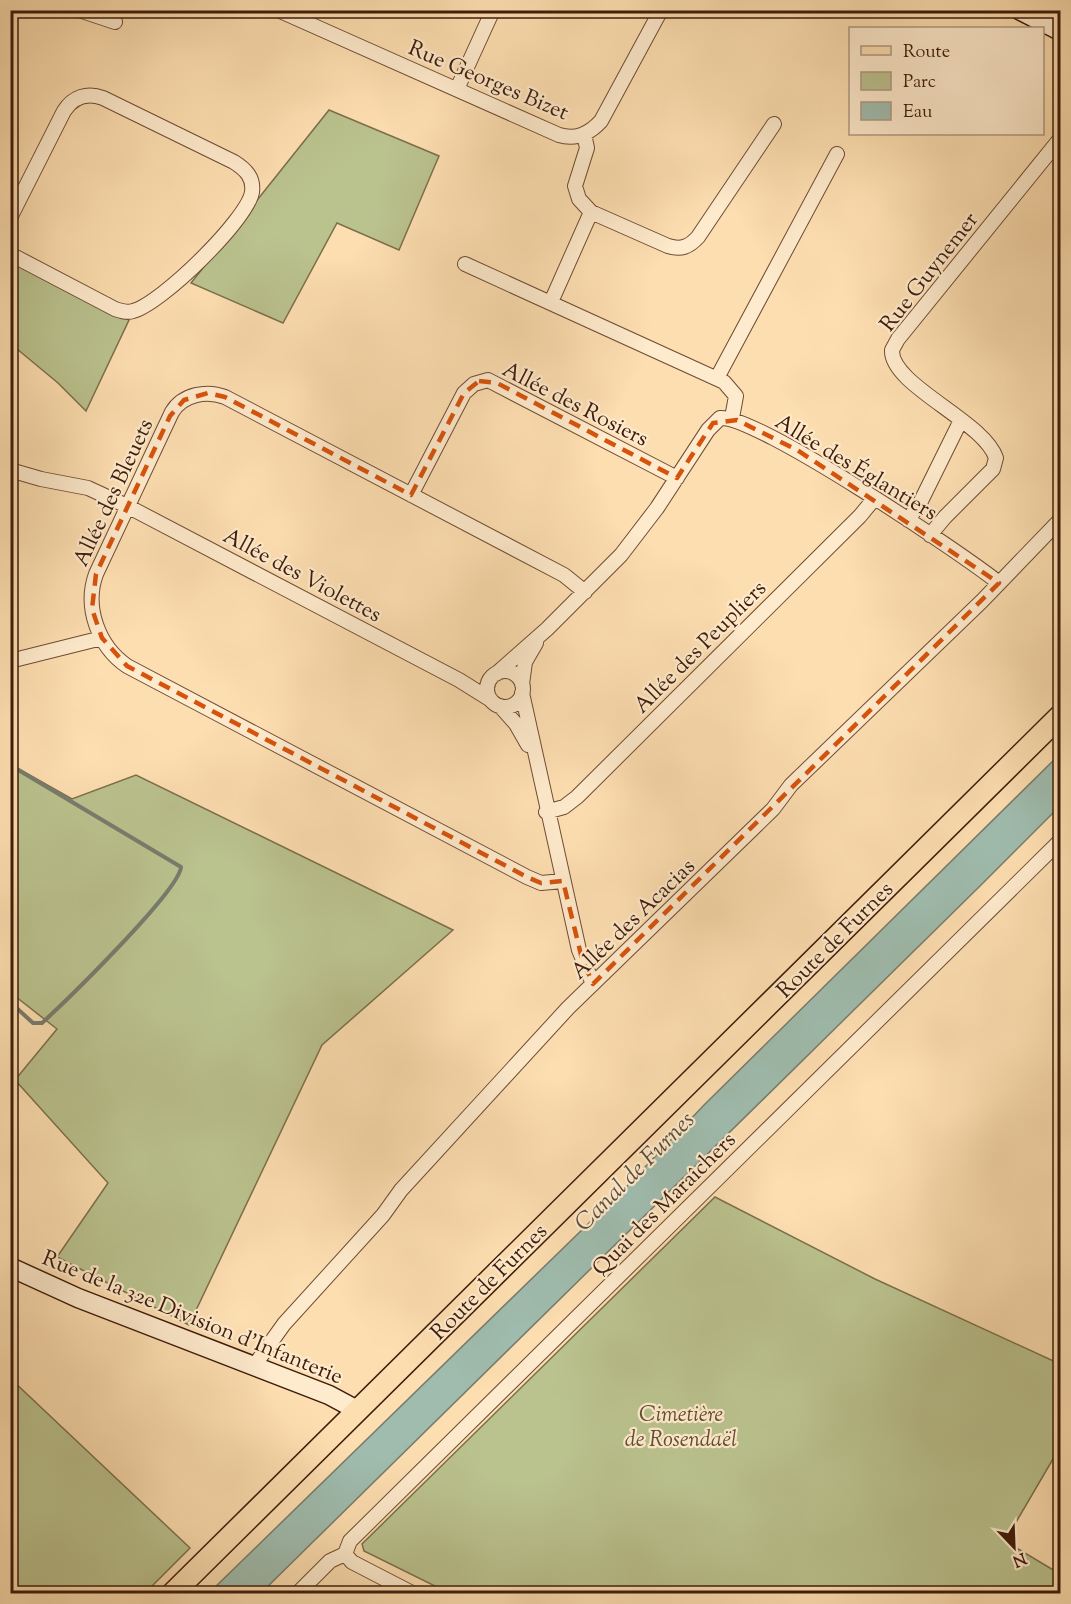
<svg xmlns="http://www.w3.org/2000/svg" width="1071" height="1604" viewBox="0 0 1071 1604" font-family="'Sorts Mill Goudy',serif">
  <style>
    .green { fill: #bac28e; stroke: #7c6f4c; stroke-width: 1.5 }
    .water { fill: #9fbcae; stroke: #787c6d; stroke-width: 1.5 }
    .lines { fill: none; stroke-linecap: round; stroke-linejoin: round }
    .stream { stroke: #787c6d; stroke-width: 4 }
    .street-casing { stroke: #6e4c34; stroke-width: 16 }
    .secondary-casing { stroke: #3e1c0b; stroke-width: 21 }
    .primary-casing { stroke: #3e1c0b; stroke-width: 24 }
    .street { stroke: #feeacc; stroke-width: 14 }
    .secondary { stroke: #feeacc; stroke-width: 18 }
    .primary { stroke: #fddeb0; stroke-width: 21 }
    .marked { fill: none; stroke: #d7530c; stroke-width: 4.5; stroke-dasharray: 12 8; stroke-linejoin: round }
    .labels { text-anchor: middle; stroke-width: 4.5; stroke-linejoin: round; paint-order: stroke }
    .street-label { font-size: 22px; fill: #3e1c0b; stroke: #feeacc }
    .park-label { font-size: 22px; font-style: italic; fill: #634e32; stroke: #feeacc }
    .water-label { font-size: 24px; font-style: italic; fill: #5b4c3c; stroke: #feeacc }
  </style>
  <rect width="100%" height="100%" fill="#fddeb0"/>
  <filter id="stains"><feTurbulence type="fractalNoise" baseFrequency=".00333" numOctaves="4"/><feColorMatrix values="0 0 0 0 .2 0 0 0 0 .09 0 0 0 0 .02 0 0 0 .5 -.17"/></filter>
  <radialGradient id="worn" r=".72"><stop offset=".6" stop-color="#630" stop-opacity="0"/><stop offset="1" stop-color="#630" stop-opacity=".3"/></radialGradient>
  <path class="green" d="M329 110 439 156 399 250 337 223 283 323 191 283Z
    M10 258 129 320 86 411 58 383 11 344Z
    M10 764 72 799 136 775 453 930 322 1045 189 1325 57 1257 108 1183 15 1080 57 1029 11 993Z
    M715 1197 875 1279 1060 1364V1447L1005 1541 1060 1574V1593H449L364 1551 362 1544Z
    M11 1379 190 1548 145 1593H11Z"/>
  <path class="water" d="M1060 754V806L980 886 261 1593H209L627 1186 704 1105Z"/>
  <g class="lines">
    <path class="stream" d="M10 765 181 867C179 891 66 1001 42 1023H33L10 1002"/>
    <defs>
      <path id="street" d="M79 10 115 22
        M278 10 559 135C576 140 589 134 601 121L661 10
        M457 89 493 10
        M584 134 587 148 575 186 579 199 591 212 668 246C681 250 689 247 698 237L774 124
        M10 218 64 111C73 97 87 92 103 98L234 162C245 169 254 177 252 192 248 219 161 304 133 311 127 313 121 311 115 309L10 254
        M465 264 724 382 736 396 732 418
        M551 302 591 212
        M717 378 837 154
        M10 470 41 479 88 488 127 506 459 680 491 700
        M411 495 464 393 474 384 488 380 677 478
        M908 520 920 503 961 420
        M930 535 945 517 993 469 996 458C984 421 890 385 892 350L898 339 1060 139
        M10 661 102 638
        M487 689a18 18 0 1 1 36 0a18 18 0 1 1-36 0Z
        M496 674 547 629 621 555 657 508 708 430 720 418C755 414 963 554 999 583
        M522 684 525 662 536 643
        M522 693 579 950 593 984
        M500 706 516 724 528 745
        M546 812 564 807 577 797 860 516 874 499
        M563 881 541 883 527 877 127 666C98 646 84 607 96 574L172 412C183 394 207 390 225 397L564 575 585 592
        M254 1366 284 1324 383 1215 401 1190 568 1008 773 809 791 785 982 601 1060 520
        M345 1554 350 1541 1060 841
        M345 1554 352 1562 414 1594
        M297 1594 330 1561 345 1554"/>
      <path id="secondary" d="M1019 10 1060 31
        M10 1267 78 1298 329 1395 357 1410"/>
      <path id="primary" d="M172 1594 1060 716"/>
    </defs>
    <use href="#street" class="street-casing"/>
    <use href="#secondary" class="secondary-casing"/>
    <use href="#primary" class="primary-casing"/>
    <use href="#street" class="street"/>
    <use href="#secondary" class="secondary"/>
    <use href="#primary" class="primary"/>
  </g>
  <path class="marked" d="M479 381 497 383 677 478 713 423 737 420 797 450 999 583 593 984 582 959 563 881 541 883 527 877 127 666 102 638 92 609 96 574 170 416 184 400 208 393 225 397 411 495 464 393Z"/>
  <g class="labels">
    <g class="street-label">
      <text transform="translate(489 79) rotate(23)" y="8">Rue Georges Bizet</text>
      <text transform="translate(928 271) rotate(-52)" y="8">Rue Guynemer</text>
      <text transform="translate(576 403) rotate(27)" y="8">Allée des Rosiers</text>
      <text transform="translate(857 466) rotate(31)" y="8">Allée des Églantiers</text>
      <text transform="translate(112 492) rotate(-65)" y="8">Allée des Bleuets</text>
      <text transform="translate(303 574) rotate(28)" y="8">Allée des Violettes</text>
      <text transform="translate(699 646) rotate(-45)" y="8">Allée des Peupliers</text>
      <text transform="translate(632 918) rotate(-44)" y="8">Allée des Acacias</text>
      <text transform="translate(834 939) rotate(-45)" y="8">Route de Furnes</text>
      <text transform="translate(663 1203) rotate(-45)" y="8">Quai des Maraîchers</text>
      <text transform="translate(488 1281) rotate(-45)" y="8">Route de Furnes</text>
      <text transform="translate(193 1316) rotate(22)" y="8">Rue de la 32e Division d'Infanterie</text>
    </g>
    <g class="park-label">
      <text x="681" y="1421">Cimetière<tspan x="681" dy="25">de Rosendaël</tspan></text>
    </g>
    <g class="water-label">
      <text transform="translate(634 1171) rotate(-45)" y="8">Canal de Furnes</text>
    </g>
  </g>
  <rect width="1071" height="1604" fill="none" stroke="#fddeb0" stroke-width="36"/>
  <rect x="12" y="12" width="1047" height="1580" fill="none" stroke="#3e1c0b" stroke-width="3"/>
  <rect x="18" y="18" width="1035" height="1568" fill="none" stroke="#3e1c0b" stroke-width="1.5"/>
  <rect x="849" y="27" width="195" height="108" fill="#feeacc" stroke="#b1987f" stroke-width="1.5"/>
  <rect x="861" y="46" width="30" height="9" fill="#fddeb0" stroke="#b1987f" stroke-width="1.5"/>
  <text x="903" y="57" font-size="18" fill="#3e1c0b">Route</text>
  <rect x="861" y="72" width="30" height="18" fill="#bac28e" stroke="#b1987f" stroke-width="1.5"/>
  <text x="903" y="87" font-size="18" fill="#3e1c0b">Parc</text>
  <rect x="861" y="102" width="30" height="18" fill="#9fbcae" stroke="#b1987f" stroke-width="1.5"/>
  <text x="903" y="117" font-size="18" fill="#3e1c0b">Eau</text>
  <g transform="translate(1014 1547) rotate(157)" stroke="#feeacc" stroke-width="4.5" paint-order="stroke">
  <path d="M0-4.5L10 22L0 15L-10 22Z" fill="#3e1c0b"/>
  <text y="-9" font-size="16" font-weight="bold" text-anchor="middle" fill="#3e1c0b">N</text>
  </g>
  <rect width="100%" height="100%" filter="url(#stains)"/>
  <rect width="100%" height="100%" fill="url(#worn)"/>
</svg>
